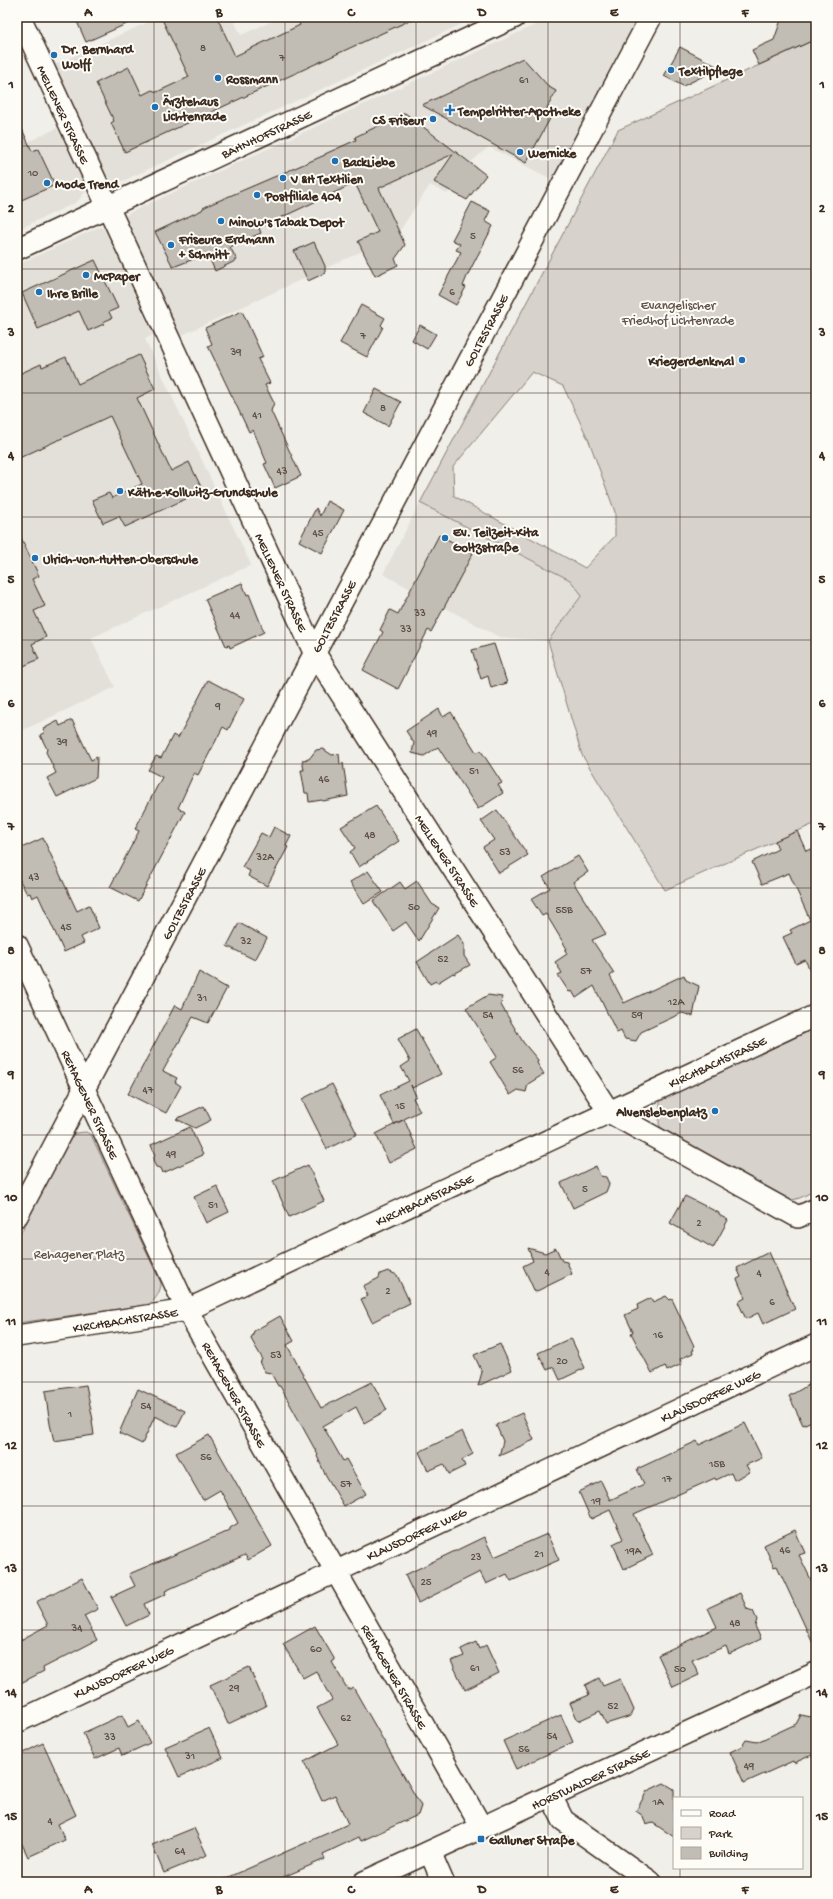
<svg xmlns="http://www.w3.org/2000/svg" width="833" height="1899" viewBox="0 0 833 1899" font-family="'Gochi Hand',sans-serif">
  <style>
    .built { fill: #e3e0da }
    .green { fill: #d7d2cc; stroke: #897e75; fill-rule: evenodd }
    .building { fill: #c1bcb4; stroke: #3b2a1e }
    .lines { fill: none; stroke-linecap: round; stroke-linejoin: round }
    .minor-casing { stroke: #3b2a1e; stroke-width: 24 }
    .minor { stroke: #fdfcf7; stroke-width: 21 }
    .grid { fill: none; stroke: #3b2a1e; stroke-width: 1; stroke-opacity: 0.55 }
    .poi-dot { fill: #1f6fb2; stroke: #fdfcf7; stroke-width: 1.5 }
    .labels { text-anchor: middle; stroke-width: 4; stroke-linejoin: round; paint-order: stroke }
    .number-label { font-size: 11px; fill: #5c4e44 }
    .poi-label { font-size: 13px; font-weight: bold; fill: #3b2a1e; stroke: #fdfcf7; text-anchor: start }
    .street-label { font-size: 13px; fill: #3b2a1e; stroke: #fdfcf7 }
    .park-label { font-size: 13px; fill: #62544a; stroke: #fdfcf7 }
    .neatline { fill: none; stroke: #3b2a1e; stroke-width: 1.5 }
    .grid-label { font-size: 13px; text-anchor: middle; font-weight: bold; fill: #3b2a1e }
  </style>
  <rect width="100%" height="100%" fill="#f1efea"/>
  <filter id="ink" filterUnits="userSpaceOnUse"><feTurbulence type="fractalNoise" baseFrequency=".025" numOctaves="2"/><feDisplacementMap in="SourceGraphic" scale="8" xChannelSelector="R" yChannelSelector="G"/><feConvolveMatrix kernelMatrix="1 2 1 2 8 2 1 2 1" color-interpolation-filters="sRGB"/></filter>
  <g filter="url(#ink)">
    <path class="built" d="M159 17H232L241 35 281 17H477L123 181H112L103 172 54 65Z
      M552 17H637L553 180 489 147 471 162 447 194 430 185 397 235 180 336 126 222V216L129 213Z
      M57 128 84 182 85 192 77 202 17 230V147Z
      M99 227H101L106 231 153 335 145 339 251 565 91 638 115 687 17 733V265Z
      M420 503 570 580 582 595 548 641 499 637 383 574Z"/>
    <path class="green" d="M816 39V823L665 890 582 755 548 641 582 595 570 580 420 503 618 130ZM532 372 563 386 589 441 615 512V536L585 568 454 496 453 467Z
      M816 1028V1187C811 1194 796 1201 788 1200L661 1128 659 1124 660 1102 663 1099Z
      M86 1132 91 1135 161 1283C161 1291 155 1302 147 1305L17 1323V1240L71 1136 76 1133Z"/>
    <path class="building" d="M75 17H142L86 42Z
      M161 17H217L235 56 300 25 297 17H417L125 152 111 123 114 121 96 83 129 67 142 95 152 90 157 92 189 77Z
      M782 17H816V39L759 65 752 50 774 40Z
      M680 47 720 68 683 86 664 76Z
      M523 58 549 87 556 91 546 110 553 113 526 163 422 105Z
      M405 113 486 175 467 200 434 182 453 154 379 188 405 245 395 259 398 265 375 276 358 241 378 232 355 183 259 228 261 233 230 247 237 260 215 271 208 255 200 259 199 257 173 267 155 232 202 210 203 208 211 204 325 155V154L356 140 355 137Z
      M17 118 32 151 38 149 55 185 17 202Z
      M472 202 490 211 485 221 493 226 468 274 463 286 466 287 456 305 438 295 461 252 456 250 460 244 452 240Z
      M314 242 325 266V273L308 281 294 251Z
      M95 260 118 308 109 312 112 318 103 322 104 324 88 331 79 311 38 329 22 293Z
      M361 305 385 318 381 325 383 327 367 357 340 343Z
      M242 311 263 357 258 359 270 383 265 385 274 403 271 411 301 476 275 488 264 464 267 463 253 430 249 432 208 346 212 344 205 328Z
      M420 325 436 334 427 349 412 340Z
      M139 355 155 389 137 398 171 471 189 462 203 491 125 527 119 516 103 523 92 500 109 493 112 498 142 484 110 416 17 459V375L41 364 42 367 66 357 78 384Z
      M376 389 401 402 388 426 364 413Z
      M327 501 344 510 322 553 299 541 316 508 320 516Z
      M17 529 39 576 32 579 45 606 34 611 46 637 32 644 39 659 17 669Z
      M439 535 473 553 431 632 428 630 398 689 363 670 383 632 380 630 390 610 398 614Z
      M242 583 247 595 249 594 264 632 230 648 229 645 226 646 205 599Z
      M494 644 507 683 491 688 488 676 481 679 472 650Z
      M208 680 244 699 228 730 223 727 198 775 194 773 178 808 185 812 138 901 110 887 139 831 135 829 162 777 148 770 156 756 161 758 173 735 178 738Z
      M439 709 443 717 451 712 476 752 481 751 502 783 498 785 503 793 478 809 438 747 424 756 412 753 414 743 406 731Z
      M72 720 91 760 97 757 96 778 57 797 47 778 56 773 46 752 47 749 40 735 45 732 43 729 58 721 60 726Z
      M323 749 332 755 339 754 340 764 343 763 348 796 323 801 322 800 309 802 308 793H305L301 770H304L302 760 309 759 316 750Z
      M376 806 399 841 359 867 350 852 355 848 341 827Z
      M497 810 528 855 499 873 483 847 494 840 481 821Z
      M274 827 291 836 286 846 288 847 267 886 248 876 250 871 242 867 261 833 269 837Z
      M797 831 806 851 811 849 816 861V982L805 960 796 964 783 937 792 933 790 930 810 920 789 873 762 884 752 862 778 849 775 841Z
      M43 838 77 911 89 905 99 928 81 937 84 943 64 952 38 895 32 898 30 893 27 894 17 875V850Z
      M578 856 588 872 573 882 606 934 592 940 614 973 610 976 624 1003 684 975 686 980 699 986 693 1016 682 1013 641 1032 636 1041 625 1039 621 1031 617 1033 594 986 576 998 572 991 569 992 558 975 562 973 555 962 567 954 565 950 567 949 546 914 542 916 531 899 550 888 543 877Z
      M368 871 383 892 364 904 350 882Z
      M417 881 432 904 439 908 419 941 406 922 393 931 373 901 400 882 405 889Z
      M239 923 267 938 255 960 227 946Z
      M458 935 464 944V956L470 965 454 974 453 973 437 983 436 981 430 984 417 962Z
      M199 972 227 988 208 1023 193 1017 163 1071 177 1078 175 1082 181 1086 166 1113 128 1094 175 1005 182 1009Z
      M488 995 502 997 501 1005 523 1042 538 1060 537 1063 544 1074 528 1084 526 1092 518 1090 510 1095 490 1062 497 1057 466 1008Z
      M416 1029 441 1074 412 1088 411 1085 416 1096 413 1098 420 1111 404 1119 417 1149 389 1163 376 1134 403 1120 394 1124 380 1095 409 1081 401 1067 410 1061 398 1039Z
      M332 1084 357 1134 327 1149 302 1099Z
      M204 1106 211 1120 195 1128 176 1119Z
      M190 1127 203 1155 163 1173 161 1168 156 1167 153 1161 155 1155 151 1145Z
      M308 1165 324 1201 289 1217 273 1181Z
      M596 1166 600 1176 606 1177 609 1184 606 1192 573 1208 561 1183Z
      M217 1186 229 1212 206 1223 194 1197Z
      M685 1196 719 1213V1215L728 1220 713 1248 670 1223Z
      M528 1248 545 1253 556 1248 562 1261 567 1262 572 1274 535 1292 523 1266 533 1261Z
      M769 1252 795 1309 763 1324 758 1313 746 1319 738 1302 745 1298 737 1279 741 1277 737 1268Z
      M388 1271 397 1275 410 1303 372 1322 361 1299 368 1296 363 1286 379 1278 380 1274Z
      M666 1296 670 1300 672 1299 694 1346 693 1347 694 1350 692 1351 693 1353 680 1359 682 1364 667 1371 665 1366 652 1373 631 1333 633 1332 625 1315 638 1309 637 1305 651 1298 653 1302Z
      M280 1316 294 1341 287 1345 321 1408 372 1382 387 1410 364 1423 356 1407 323 1426 343 1461 346 1459 366 1494 344 1506 324 1472 317 1456 318 1455 280 1386H278L271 1373 265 1372 260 1364 262 1358 251 1339 254 1331Z
      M571 1338 585 1368 560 1380 554 1367 547 1370 538 1353Z
      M500 1344 512 1370 478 1386 482 1372 474 1355Z
      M812 1383 816 1393V1419L803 1425 789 1396Z
      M86 1385 93 1420H92L94 1435 54 1441 50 1424 45 1391Z
      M138 1389 185 1411 177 1427 155 1416 142 1444 119 1433Z
      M522 1413 534 1440 499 1456 503 1441 496 1425Z
      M745 1423 762 1458 746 1465 750 1472 734 1480 731 1473 716 1480 715 1478 634 1514 653 1555 624 1569 613 1544 623 1539 610 1510 591 1519 579 1492 601 1481 610 1500 644 1484 637 1469 697 1441 699 1445Z
      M462 1431 473 1454 462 1460 465 1466 449 1474 444 1464 428 1471 419 1452Z
      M209 1435 272 1546 248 1560 245 1555 165 1591 166 1594 144 1604 149 1615 126 1626 111 1597 135 1586 129 1574 190 1548 230 1530V1528L238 1523 220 1490 203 1500 176 1453Z
      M795 1530 805 1553 799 1555 816 1590V1650L777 1566 774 1567 764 1545Z
      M547 1534 559 1560 511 1581 507 1574 486 1584 480 1572 418 1603 405 1575 484 1537 494 1557Z
      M82 1578 98 1609 84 1616 97 1640 43 1668 44 1671 17 1685V1642L48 1625 36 1602Z
      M740 1593 747 1609 753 1611 757 1620 755 1626 761 1639 729 1654 726 1646 692 1660 699 1675 673 1687 658 1655 717 1627 708 1608Z
      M315 1626 335 1660 332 1662 348 1690 353 1687 421 1806 418 1815 361 1841 359 1837 323 1854 325 1859 272 1882H218L348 1824 335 1795 322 1801 304 1762 338 1744 317 1708 332 1700 316 1671 303 1678 283 1644Z
      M476 1642 479 1649 486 1645 499 1673 465 1690 451 1661 464 1656 461 1649Z
      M249 1667 266 1706 228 1724 210 1685Z
      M599 1678 603 1686 620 1679 634 1710 631 1716 606 1724 600 1711 578 1721 570 1703 589 1695 585 1685Z
      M122 1715 128 1727 139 1721 150 1743 122 1756 119 1748 95 1759 83 1733Z
      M561 1715 573 1742 516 1769 503 1741Z
      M801 1715 816 1718V1753L794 1763 793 1761 744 1783 730 1752 742 1746 746 1740 757 1742 796 1724Z
      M209 1728 223 1758 179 1777 165 1747Z
      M43 1743 76 1815 58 1824 65 1840 28 1857 22 1844 17 1846V1756Z
      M664 1783 674 1789V1837L653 1823 646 1825 643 1816 636 1811 647 1791Z
      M194 1828 207 1855 164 1873 152 1845Z"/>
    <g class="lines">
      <defs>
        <path id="minor" d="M20 17 314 652 609 1112 798 1217 816 1209
          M17 249 515 17
          M17 945 187 1310 482 1828
          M17 1216 651 17
          M17 1336 187 1310 816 1015
          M17 1722 816 1345
          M551 1796 563 1820 651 1882
          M430 1852 443 1882
          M364 1882 816 1673"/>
      </defs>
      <use href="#minor" class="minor-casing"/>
      <use href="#minor" class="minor"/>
    </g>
  </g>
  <path class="grid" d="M154 17V1882M285 17V1882M416 17V1882M548 17V1882M680 17V1798M17 146H816M17 269H816M17 393H816M17 517H816M17 640H816M17 764H816M17 888H816M17 1011H816M17 1135H816M17 1259H816M17 1382H816M17 1506H816M17 1630H816M17 1753H816M680 1868V1882"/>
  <g class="poi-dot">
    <circle cx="54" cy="55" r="4"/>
    <circle cx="671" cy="70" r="4"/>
    <circle cx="218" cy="78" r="4"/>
    <circle cx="155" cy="107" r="4"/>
    <path d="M448 104h4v4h4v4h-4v4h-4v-4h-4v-4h4z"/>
    <circle cx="433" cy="119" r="4"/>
    <circle cx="520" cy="152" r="4"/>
    <circle cx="335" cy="161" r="4"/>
    <circle cx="283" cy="178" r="4"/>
    <circle cx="47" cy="183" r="4"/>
    <circle cx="257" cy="195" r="4"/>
    <circle cx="221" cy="221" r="4"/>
    <circle cx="171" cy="245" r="4"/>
    <circle cx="86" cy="275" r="4"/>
    <circle cx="39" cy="292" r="4"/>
    <circle cx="742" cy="360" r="4"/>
    <circle cx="120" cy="491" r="4"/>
    <circle cx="445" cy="538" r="4"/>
    <circle cx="35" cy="558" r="4"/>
    <circle cx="715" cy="1111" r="4"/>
    <rect x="477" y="1835" width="8" height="8" rx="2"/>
  </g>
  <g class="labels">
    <g class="number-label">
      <text x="203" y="51">8</text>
      <text x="282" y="61">7</text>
      <text x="524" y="83">61</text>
      <text x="33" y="176">10</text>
      <text x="473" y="239">5</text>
      <text x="452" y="295">6</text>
      <text x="363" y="339">7</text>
      <text x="236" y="355">39</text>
      <text x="383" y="411">8</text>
      <text x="257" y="418">41</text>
      <text x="282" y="474">43</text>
      <text x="318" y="536">45</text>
      <text x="420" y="616">33</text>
      <text x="235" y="618">44</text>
      <text x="406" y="632">33</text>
      <text x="218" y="709">9</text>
      <text x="432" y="736">49</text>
      <text x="62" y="745">39</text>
      <text x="474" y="774">51</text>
      <text x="324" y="782">46</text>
      <text x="370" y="838">48</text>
      <text x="505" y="855">53</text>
      <text x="265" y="860">32A</text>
      <text x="34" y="880">43</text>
      <text x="414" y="910">50</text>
      <text x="564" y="913">55B</text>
      <text x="66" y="930">45</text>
      <text x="246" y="944">32</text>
      <text x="443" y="962">52</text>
      <text x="586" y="974">57</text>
      <text x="202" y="1001">31</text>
      <text x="676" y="1005">12A</text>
      <text x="488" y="1018">54</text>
      <text x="637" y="1018">59</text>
      <text x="518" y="1073">56</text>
      <text x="148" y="1093">47</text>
      <text x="400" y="1109">15</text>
      <text x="171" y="1157">49</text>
      <text x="585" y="1192">5</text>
      <text x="213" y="1208">51</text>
      <text x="699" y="1226">2</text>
      <text x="547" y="1275">4</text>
      <text x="759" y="1276">4</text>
      <text x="388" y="1294">2</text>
      <text x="772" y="1305">6</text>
      <text x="658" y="1338">16</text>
      <text x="276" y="1358">53</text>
      <text x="562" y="1364">20</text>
      <text x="146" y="1409">54</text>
      <text x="70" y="1417">1</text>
      <text x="206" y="1460">56</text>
      <text x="717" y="1467">15B</text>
      <text x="667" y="1482">17</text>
      <text x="346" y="1487">57</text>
      <text x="596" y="1504">19</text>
      <text x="785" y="1553">46</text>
      <text x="633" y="1554">19A</text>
      <text x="539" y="1557">21</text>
      <text x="476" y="1560">23</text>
      <text x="426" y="1585">25</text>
      <text x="735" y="1626">48</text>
      <text x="77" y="1631">34</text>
      <text x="316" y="1652">60</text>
      <text x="475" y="1671">61</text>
      <text x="680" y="1672">50</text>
      <text x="234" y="1691">29</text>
      <text x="613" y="1709">52</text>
      <text x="346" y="1721">62</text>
      <text x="552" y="1739">54</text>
      <text x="110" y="1740">33</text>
      <text x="524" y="1752">56</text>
      <text x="190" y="1759">31</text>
      <text x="749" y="1769">49</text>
      <text x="658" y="1805">1A</text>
      <text x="50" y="1824">4</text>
      <text x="180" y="1854">64</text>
    </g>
    <g class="poi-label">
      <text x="62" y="53">Dr. Bernhard<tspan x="62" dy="15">Wolff</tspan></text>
      <text x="679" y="75">Textilpflege</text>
      <text x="226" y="83">Rossmann</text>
      <text x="163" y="105">Ärztehaus<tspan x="163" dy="15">Lichtenrade</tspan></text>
      <text x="458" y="115">Tempelritter-Apotheke</text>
      <text x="425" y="124" text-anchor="end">CS Friseur</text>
      <text x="528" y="157">Wernicke</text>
      <text x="343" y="166">BackLiebe</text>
      <text x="291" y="183">V &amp;H Textilien</text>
      <text x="55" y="188">Mode Trend</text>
      <text x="265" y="200">Postfiliale 404</text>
      <text x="229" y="226">Minow's Tabak Depot</text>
      <text x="179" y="243">Friseure Erdmann<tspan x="179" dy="15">+ Schmitt</tspan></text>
      <text x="94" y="280">McPaper</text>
      <text x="47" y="297">Ihre Brille</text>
      <text x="734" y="365" text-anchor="end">Kriegerdenkmal</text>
      <text x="128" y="496">Käthe-Kollwitz-Grundschule</text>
      <text x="453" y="536">Ev. Teilzeit-Kita<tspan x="453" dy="15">Goltzstraße</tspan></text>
      <text x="43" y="563">Ulrich-von-Hutten-Oberschule</text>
      <text x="707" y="1116" text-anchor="end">Alvenslebenplatz</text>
      <text x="489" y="1844">Galluner Straße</text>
    </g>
    <g class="street-label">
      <text transform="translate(64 114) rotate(65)" y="5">MELLENER STRASSE</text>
      <text transform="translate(266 133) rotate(-25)" y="5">BAHNHOFSTRASSE</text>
      <text transform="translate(485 330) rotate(-62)" y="5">GOLTZSTRASSE</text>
      <text transform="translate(282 582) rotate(65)" y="5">MELLENER STRASSE</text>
      <text transform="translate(333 616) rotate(-62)" y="5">GOLTZSTRASSE</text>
      <text transform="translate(448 860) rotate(57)" y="5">MELLENER STRASSE</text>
      <text transform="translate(183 903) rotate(-62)" y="5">GOLTZSTRASSE</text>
      <text transform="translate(717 1061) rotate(-25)" y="5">KIRCHBACHSTRASSE</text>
      <text transform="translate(91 1104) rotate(65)" y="5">REHAGENER STRASSE</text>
      <text transform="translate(424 1199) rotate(-25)" y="5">KIRCHBACHSTRASSE</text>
      <text transform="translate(125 1319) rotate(-9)" y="5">KIRCHBACHSTRASSE</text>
      <text transform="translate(235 1394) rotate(61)" y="5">REHAGENER STRASSE</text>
      <text transform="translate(710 1395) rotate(-25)" y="5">KLAUSDORFER WEG</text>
      <text transform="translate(416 1533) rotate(-25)" y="5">KLAUSDORFER WEG</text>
      <text transform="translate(123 1671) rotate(-25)" y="5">KLAUSDORFER WEG</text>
      <text transform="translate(395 1676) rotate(60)" y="5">REHAGENER STRASSE</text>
      <text transform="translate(590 1778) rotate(-25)" y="5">HORSTWALDER STRASSE</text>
    </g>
    <g class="park-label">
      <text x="678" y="309">Evangelischer<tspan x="678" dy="15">Friedhof Lichtenrade</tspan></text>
      <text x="79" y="1258">Rehagener Platz</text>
    </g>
  </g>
  <rect width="833" height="1899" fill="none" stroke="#fdfcf7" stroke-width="44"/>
  <rect x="673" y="1797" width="130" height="72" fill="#fdfcf7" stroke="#afa8a0"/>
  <rect x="681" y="1810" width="20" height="6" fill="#fdfcf7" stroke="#afa8a0"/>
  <text x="709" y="1817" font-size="12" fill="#3b2a1e">Road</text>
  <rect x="681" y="1827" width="20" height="12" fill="#d7d2cc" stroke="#afa8a0"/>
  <text x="709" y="1837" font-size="12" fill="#3b2a1e">Park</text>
  <rect x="681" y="1847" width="20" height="12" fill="#c1bcb4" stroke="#afa8a0"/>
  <text x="709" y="1857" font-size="12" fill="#3b2a1e">Building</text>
  <rect x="22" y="22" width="789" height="1855" class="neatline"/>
  <g class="grid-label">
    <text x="88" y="16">A</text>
    <text x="219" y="16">B</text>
    <text x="351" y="16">C</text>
    <text x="482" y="16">D</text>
    <text x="614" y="16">E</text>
    <text x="745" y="16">F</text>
    <text x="11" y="88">1</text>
    <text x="822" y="88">1</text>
    <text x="11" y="212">2</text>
    <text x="822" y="212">2</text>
    <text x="11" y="336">3</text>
    <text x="822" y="336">3</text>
    <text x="11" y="459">4</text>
    <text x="822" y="459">4</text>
    <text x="11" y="583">5</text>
    <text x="822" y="583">5</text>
    <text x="11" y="707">6</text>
    <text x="822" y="707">6</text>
    <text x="11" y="830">7</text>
    <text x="822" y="830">7</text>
    <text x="11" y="954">8</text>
    <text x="822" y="954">8</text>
    <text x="11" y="1078">9</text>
    <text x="822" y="1078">9</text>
    <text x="11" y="1201">10</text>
    <text x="822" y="1201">10</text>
    <text x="11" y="1325">11</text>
    <text x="822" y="1325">11</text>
    <text x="11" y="1449">12</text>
    <text x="822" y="1449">12</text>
    <text x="11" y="1572">13</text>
    <text x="822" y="1572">13</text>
    <text x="11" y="1696">14</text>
    <text x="822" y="1696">14</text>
    <text x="11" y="1820">15</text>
    <text x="822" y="1820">15</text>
    <text x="88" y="1893">A</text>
    <text x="219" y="1893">B</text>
    <text x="351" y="1893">C</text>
    <text x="482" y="1893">D</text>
    <text x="614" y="1893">E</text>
    <text x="745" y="1893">F</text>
  </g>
</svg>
